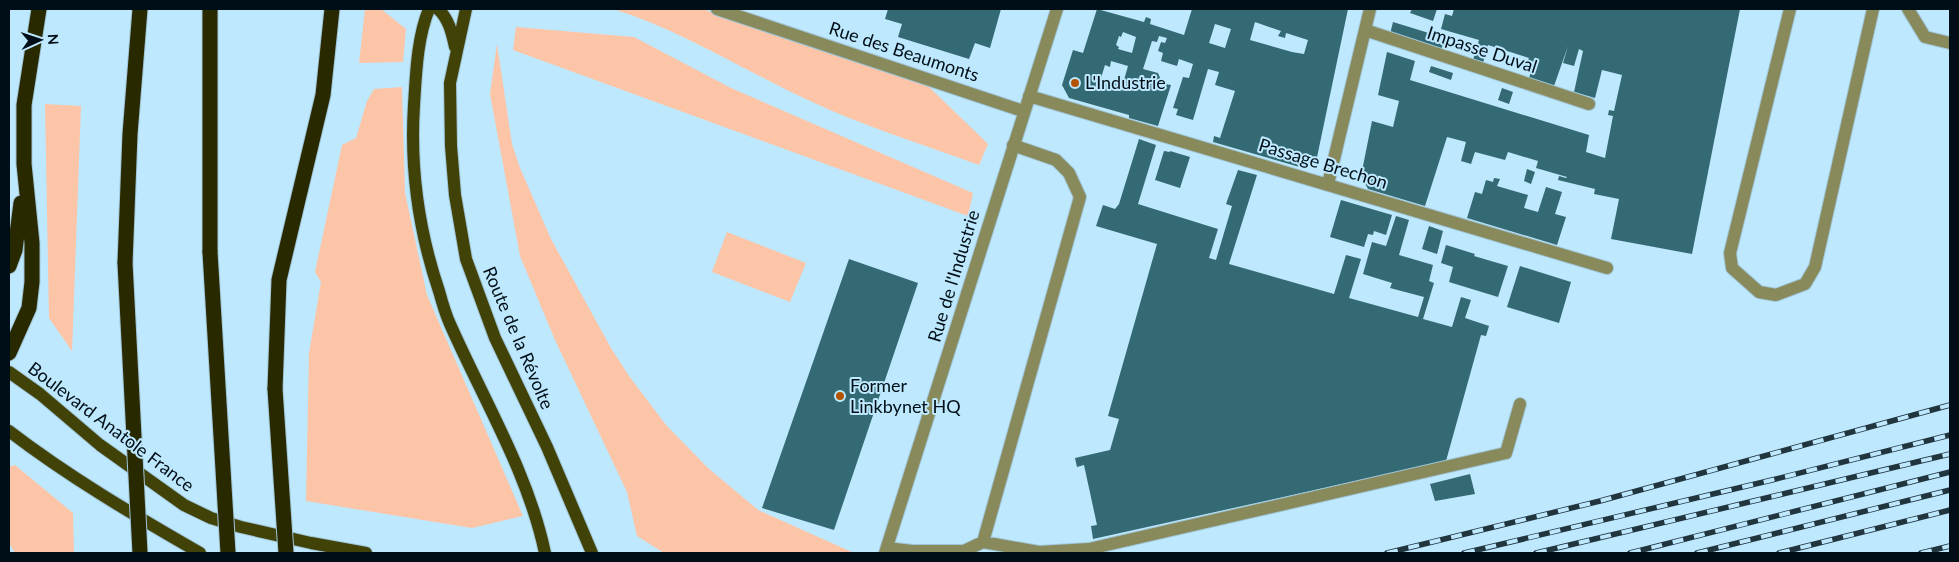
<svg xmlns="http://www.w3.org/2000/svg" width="1959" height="562" viewBox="0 0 1959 562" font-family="Lato,sans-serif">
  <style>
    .green { fill: #fdc5a7 }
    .building { fill: #346a73; fill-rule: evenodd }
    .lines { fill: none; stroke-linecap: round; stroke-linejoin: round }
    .minor-casing { stroke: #a0c5d8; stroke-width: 14 }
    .major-casing { stroke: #a0c5d8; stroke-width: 14 }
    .highway-casing { stroke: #a0c5d8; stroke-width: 17 }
    .minor { stroke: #888a5b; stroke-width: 12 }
    .major { stroke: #414208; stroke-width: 12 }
    .highway { stroke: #292900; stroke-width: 15 }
    .rail-casing { stroke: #21353f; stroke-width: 5.5 }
    .rail { stroke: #bee8fd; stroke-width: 4; stroke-dasharray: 11; stroke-linecap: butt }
    .highway-bridge-casing { stroke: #a0c5d8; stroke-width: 17; stroke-linecap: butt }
    .highway-bridge { stroke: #292900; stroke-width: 15 }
    .poi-dot { fill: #b25305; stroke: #bee8fd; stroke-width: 2 }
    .labels { text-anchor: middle; stroke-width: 4; stroke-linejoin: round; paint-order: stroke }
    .street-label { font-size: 18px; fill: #000f17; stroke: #bee8fd }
    .poi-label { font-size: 18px; fill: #000f17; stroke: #bee8fd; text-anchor: start }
  </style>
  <rect width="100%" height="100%" fill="#bee8fd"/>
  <path class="green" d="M365 9H381L406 29 403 62 359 63Z
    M613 9H702L925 83 988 144 979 165C922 144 863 126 808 100 743 70 681 30 613 9Z
    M516 27 634 37 731 88 973 193 968 216 513 50Z
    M497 44 512 144 520 168 551 239 611 348 629 376 666 425 708 468 758 510 854 553H664L637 536 627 492 555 340 520 256 490 94Z
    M402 87 405 193 427 295 523 516 472 528 306 501 309 353 321 282 315 272 342 145 356 138 367 101 374 89Z
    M45 104 81 106 72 351 49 318Z
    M727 232 806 263 790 302 712 272Z
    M15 465 73 513 74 553H15L9 543V467Z"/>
  <path class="building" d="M888 9H1001L990 48 975 43 969 59 898 37 902 24 885 19Z
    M1097 9 1144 22 1146 17 1151 19 1150 24 1184 35 1192 9H1348L1316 162 1303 168 1213 142 1214 136 1220 138 1235 91 1215 85 1219 72 1208 69 1193 120 1176 115 1178 109 1173 108 1183 77 1189 78 1193 64 1179 59 1177 66 1161 61 1163 53 1158 51 1161 42 1165 43 1167 38 1159 36 1157 42 1152 41 1143 69 1158 73 1161 80 1158 88 1164 89 1165 84 1171 85 1158 126 1129 118V115L1069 98 1062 85 1073 50 1083 53ZM1255 22 1281 31 1278 36 1285 38 1286 33 1308 40 1304 54 1292 52 1250 40ZM1215 24 1231 29 1225 48 1209 43ZM1123 32 1136 37 1132 53 1118 49 1119 47 1116 45 1119 36 1121 37ZM1111 61 1128 66 1124 80 1119 83 1101 78 1105 65 1110 67Z
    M1412 9H1437L1433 21 1410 13Z
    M1454 9H1740L1692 254 1611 239 1619 199 1594 194 1595 189 1558 180 1559 176 1566 178 1567 177 1536 168 1538 161 1508 152 1505 160 1475 152 1471 164 1461 161 1466 142 1447 137 1425 206 1368 189 1361 176 1372 121 1393 127 1399 101 1378 95 1387 52 1415 61 1410 80 1589 135 1586 152 1605 158 1613 116 1608 115 1609 110 1614 111 1622 75 1602 70 1595 98 1574 92 1583 51 1579 49 1574 66 1563 63 1568 46 1554 86 1529 78 1534 62 1528 60 1529 58 1488 45 1483 63 1473 60 1479 40 1441 29 1445 14 1452 16Z
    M1393 22 1445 38 1441 50 1390 34Z
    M1431 66 1453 73 1451 80 1429 72Z
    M1502 88 1513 92 1509 104 1498 100Z
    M1139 139 1156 145 1138 204 1218 229 1209 258 1216 260 1232 206 1226 204 1238 170 1257 175 1229 264 1334 294 1346 255 1361 259 1349 298 1418 317 1424 297 1390 288 1392 283 1363 274 1372 242 1386 246 1396 216 1409 220 1399 255 1433 265 1429 281 1434 283 1423 319 1452 327 1461 297 1471 300 1465 318 1489 326 1486 336 1481 335 1446 461 1093 539 1091 526 1097 525 1084 465 1077 467 1075 458 1110 450 1119 419 1108 416 1157 244 1096 226 1103 205 1115 209 1119 204Z
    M1164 151 1170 152V151L1190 157 1180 188 1155 180Z
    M1527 169 1535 172 1531 184 1524 181Z
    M1494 178 1500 179 1497 186 1528 195 1524 208 1538 212 1546 187 1562 192 1555 214 1566 217 1557 245 1467 218 1475 192 1482 194 1486 180 1493 182Z
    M1341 200 1392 215 1386 235 1374 231 1373 235 1368 234 1364 247 1330 237Z
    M1429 226 1443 231 1437 254 1422 249Z
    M1446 245 1475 254 1474 256 1508 266 1498 297 1449 282 1453 267 1441 263Z
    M849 259 918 283 834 530 762 508Z
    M1520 266 1571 282 1559 323 1507 307Z
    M1470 474 1475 494 1435 501 1430 484Z"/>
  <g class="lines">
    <defs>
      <path id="minor" d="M717 9 1023 111
        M1790 9 1730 253 1732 268 1759 292 1776 295 1805 284 1815 267 1873 9
        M1908 9 1925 37 1950 43
        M1365 30 1589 104
        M1029 96 1607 268
        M1328 184 1370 9
        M983 542 1039 552 1089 549 1506 453 1520 404
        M887 548 912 551H964L983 542 1080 197 1069 173 1056 160 1013 145
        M885 553 1057 9"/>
      <path id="major" d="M429 9C417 38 416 74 414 105 410 168 419 232 439 291 442 302 445 313 450 324 483 399 528 472 545 553
        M438 9C449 19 452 33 455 47
        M466 9 450 83 451 146 455 195 466 259 495 338 547 447 592 553
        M9 372 40 394 100 445 184 505 211 518 241 527 311 543 366 553
        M9 431C69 477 134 515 200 553"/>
      <path id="highway" d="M210 252V9
        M125 263 130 134 140 9
        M9 266 15 250 21 203
        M9 353 29 308 32 282V243L24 164V105L39 9
        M275 389 279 280 323 95 332 9"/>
    </defs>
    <use href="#minor" class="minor-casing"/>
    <use href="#major" class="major-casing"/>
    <use href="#highway" class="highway-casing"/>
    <use href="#minor" class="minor"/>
    <use href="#major" class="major"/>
    <use href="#highway" class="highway"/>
    <defs>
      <path id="rail" d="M1387 553 1600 501 1950 405
        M1464 553 1772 480 1950 435
        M1536 553 1950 454
        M1630 553 1950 472
        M1697 553 1950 490
        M1779 553 1950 510
        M1921 553 1950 546"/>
    </defs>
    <use href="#rail" class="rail-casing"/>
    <use href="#rail" class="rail"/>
    <defs>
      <path id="highway-bridge" d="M210 252 228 553
        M125 263 140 553
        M275 389 286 553"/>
    </defs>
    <use href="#highway-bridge" class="highway-bridge-casing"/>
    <use href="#highway-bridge" class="highway-bridge"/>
  </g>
  <g class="poi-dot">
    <circle cx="1075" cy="83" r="5"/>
    <circle cx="840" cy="396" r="5"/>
  </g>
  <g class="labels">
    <g class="street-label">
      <text transform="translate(1482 50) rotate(18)" y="6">Impasse Duval</text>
      <text transform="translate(904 52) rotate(18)" y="6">Rue des Beaumonts</text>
      <text transform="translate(1323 164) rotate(17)" y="6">Passage Brechon</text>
      <text transform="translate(954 276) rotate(-73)" y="6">Rue de l'Industrie</text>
      <text transform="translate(518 338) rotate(67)" y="6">Route de la Révolte</text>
      <text transform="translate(111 427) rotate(37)" y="6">Boulevard Anatole France</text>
    </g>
    <g class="poi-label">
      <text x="1085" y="89">L'Industrie</text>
      <text x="850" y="392">Former<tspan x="850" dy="21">Linkbynet HQ</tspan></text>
    </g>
  </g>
  <rect width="1959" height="562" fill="none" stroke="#000f17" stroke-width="20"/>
  <g transform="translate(40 40) rotate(87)" stroke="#bee8fd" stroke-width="4" paint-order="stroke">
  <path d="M0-4L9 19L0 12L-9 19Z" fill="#000f17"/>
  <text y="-8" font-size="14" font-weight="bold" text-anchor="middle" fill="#000f17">N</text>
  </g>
</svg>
